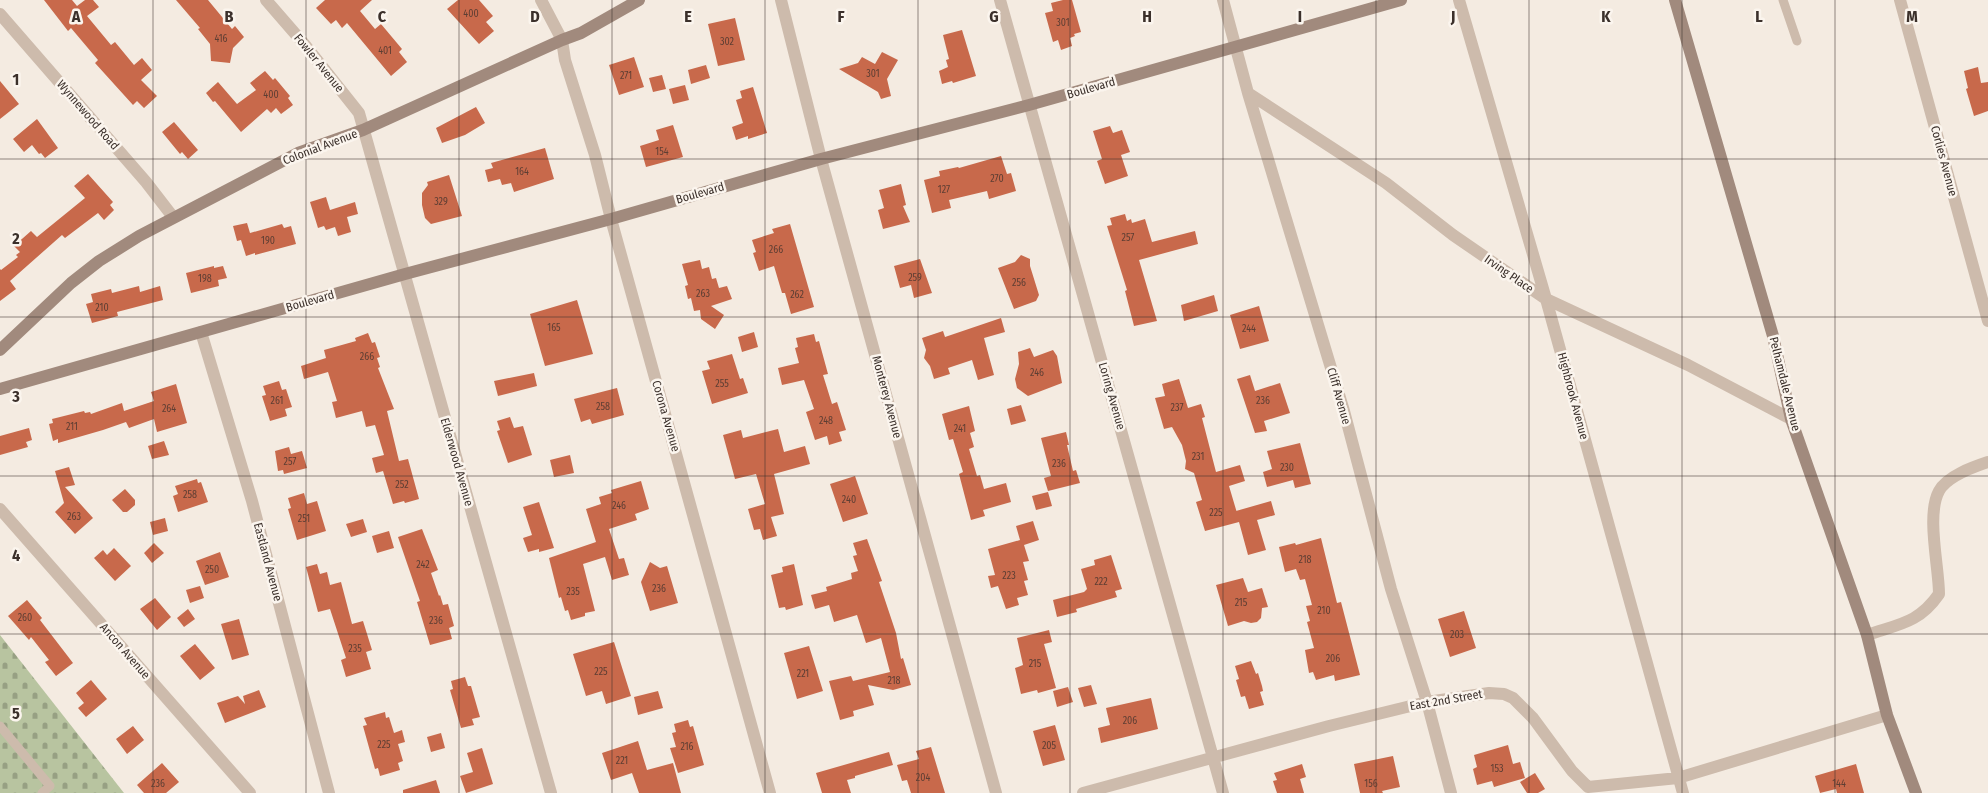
<svg xmlns="http://www.w3.org/2000/svg" width="1988" height="793" viewBox="0 0 1988 793" font-family="'Fira Sans Condensed',sans-serif">
  <style>
    .cemetery { fill: url(#cemetery-stones) }
    .building { fill: #c8694b }
    .lines { fill: none; stroke-linecap: round; stroke-linejoin: round }
    .lane { stroke: #cdbbac; stroke-width: 9 }
    .street { stroke: #cdbbac; stroke-width: 12 }
    .secondary { stroke: #a18a7d; stroke-width: 12 }
    .grid { fill: none; stroke: #3b302b; stroke-width: 1; stroke-opacity: 0.55 }
    .labels { text-anchor: middle; stroke-width: 5; stroke-linejoin: round; paint-order: stroke }
    .number-label { font-size: 10px; fill: #5e3e33 }
    .street-label { font-size: 12px; fill: #3b302b; stroke: #fbf5ee }
    .grid-label { font-size: 16px; text-anchor: middle; font-weight: bold; fill: #3b302b; stroke: #fbf5ee; stroke-width: 5; stroke-linejoin: round; paint-order: stroke }
  </style>
  <defs>
    <pattern id="cemetery-stones" width="16" height="16" patternUnits="userSpaceOnUse" patternTransform="scale(1.25)"><rect width="16" height="16" fill="#b8c4a0"/><path d="M2 7V4a2 2 0 0 1 4 0v3zM10 15v-3a2 2 0 0 1 4 0v3z" fill="#97a083"/></pattern>
  </defs>
  <rect width="100%" height="100%" fill="#f4ebe1"/>
  <path class="cemetery" d="M0 635 124 793H0Z"/>
  <path class="building" d="M44 0H72L77 6 85 0H93L99 7 87 16 111 45 115 42 134 65 142 58 152 70 141 80 157 96 144 108 137 101 133 105 95 63 98 60 71 28 68 31Z
    M176 0H208L232 29 235 26 244 37 233 48 230 63 211 61 210 44 198 29 200 28Z
    M325 0H372L360 11 375 29 381 24 402 49 399 52 407 62 391 76 347 23 342 28 336 20 331 24 316 8Z
    M458 0H479L493 16 486 22 494 31 479 44 447 9Z
    M1063 0H1072L1081 32 1074 34 1075 36 1070 38 1072 46 1061 50 1058 40 1053 42 1045 13 1053 11 1051 3Z
    M735 18 745 60 718 66 708 24Z
    M962 30 976 76 953 83 952 81 942 84 939 71 948 67 946 60 949 59 943 35Z
    M882 52 898 60 887 79 891 96 881 99 878 92 839 69 858 63 862 57 875 64Z
    M634 57 644 87 619 95 609 65Z
    M706 65 710 78 691 84 688 70Z
    M1978 67 1981 83 1988 82V111L1974 116 1966 89 1968 88 1964 71Z
    M265 71 273 80 275 78 290 96 288 98 293 105 281 114 276 108 271 113 267 109 241 132 215 101 213 102 206 93 218 82 237 104 256 90 250 83Z
    M662 75 666 89 653 92 649 78Z
    M0 81 19 104 0 119Z
    M685 85 689 100 673 104 669 89Z
    M753 87 767 133 748 139V136L736 140 732 127 743 123 736 100 742 98 740 91Z
    M476 107 485 123 465 135 442 143 436 128Z
    M37 119 58 148 45 158 41 153 39 154 32 145 24 152 13 139Z
    M174 122 198 150 188 159 182 152 180 154 162 132Z
    M673 125 683 157 646 167 640 146 659 140 656 130Z
    M1110 126 1113 133 1122 130 1130 152 1121 155 1128 176 1105 184 1097 161 1102 159 1093 131Z
    M545 148 554 179 514 192 511 183 502 185 500 179 488 182 485 170 493 168 491 163Z
    M1001 156 1007 174 1011 173 1016 191 989 199 987 191 949 200 951 208 932 213 924 180 940 176 939 171 958 167 959 168Z
    M88 174 113 202 110 205 114 210 104 220 98 213 65 238 62 235 10 281 16 289 0 301V269L1 270 18 257 16 255 20 252 14 246 31 231 37 237 85 198 74 186Z
    M449 175 462 216 431 224 425 218 422 205V193L428 185 427 182Z
    M901 184 906 205 903 206 910 222 883 229 878 210 884 208 879 190Z
    M326 197 330 210 355 202 358 214 347 217 351 232 338 236 335 227 326 230 324 226 318 228 310 202Z
    M1125 214 1127 221 1131 219 1132 223 1145 219 1152 242 1195 231 1198 244 1139 260 1157 321 1134 326 1125 291 1127 290 1107 226 1112 225 1110 218Z
    M247 223 250 233 282 224 284 228 291 226 296 244 255 255V253L246 256 241 240 237 241 233 226Z
    M790 224 814 307 791 314 785 293H782L774 266 759 271 753 253 756 252 752 240 774 233 772 229Z
    M1021 255 1030 259V266L1039 295 1036 301 1014 309 998 268 1015 262Z
    M920 259 932 293 914 298 911 285 900 288 894 266Z
    M700 260 702 269 709 267 712 279 716 278 719 288 727 286 732 299 711 306 724 315 715 329 701 319 700 310 694 311 691 298 688 299 685 286 688 285 682 264Z
    M214 266V268L223 266 227 278 218 280 219 286 191 293 186 273Z
    M139 286 140 292 160 286 163 300 117 312 118 316 92 323 86 304 93 302 91 294 111 289 112 293Z
    M1214 295 1218 311 1184 321 1181 305Z
    M577 300 593 354 545 366 530 314Z
    M1259 306 1269 341 1240 349 1230 315Z
    M1001 318 1005 332 984 338 994 375 978 380 972 360 948 368 950 374 934 379 930 366 924 358 926 350 922 338 943 331 945 337Z
    M754 332 758 347 742 352 738 337Z
    M368 333 372 343 375 342 380 357 377 358 380 367 378 368 394 409 387 411 399 461 408 459 419 499 405 503 404 501 393 504 383 471 376 473 372 458 384 455 375 425 366 427 362 411 336 418 332 402 337 401 328 372 304 379 301 366 326 358 324 350 356 341 355 338Z
    M814 334 816 342 819 341 828 374 823 375 832 404 837 402 846 430 839 432 842 441 829 445 827 436 815 440 806 412 814 409 804 380 782 385 778 368 799 363 795 348 798 347 796 338Z
    M1030 348 1034 357 1053 350 1057 356 1062 383 1028 396 1017 388 1015 379 1019 364 1018 352Z
    M732 354 740 379 743 378 748 393 712 404 702 371 710 369 707 361Z
    M534 373 537 386 498 396 494 381Z
    M1250 375 1255 391 1280 383 1290 413 1264 421 1267 431 1255 433 1237 379Z
    M1179 379 1188 408 1201 404 1205 417 1202 418 1216 472 1240 465 1245 481 1229 486 1237 513 1236 511 1271 501 1275 515 1257 520 1266 550 1248 555 1239 522 1205 531 1196 502 1202 500 1194 473 1185 469 1186 461 1182 445 1172 427 1164 429 1155 398 1165 396 1162 384Z
    M279 381 282 390 286 389 292 407 285 409 287 416 270 421 262 396 266 395 263 386Z
    M176 384 187 423 157 432 154 419 129 428 126 422 103 430 58 443V439L53 441 49 424 53 423 52 419 84 411 85 413 90 412 91 414 122 403 124 411 154 401 151 392Z
    M617 388 624 415 592 424 590 419 581 422 574 399Z
    M1021 405 1026 421 1011 425 1007 409Z
    M969 406 975 431 970 433 974 447 969 449 977 476 980 475 984 489 1006 483 1011 502 983 510 985 516 971 520 959 474 963 472 953 439 949 440 942 414Z
    M510 417 514 428 523 426 532 455 508 463 497 431 500 430 497 421Z
    M29 428 32 440 26 442 28 447 0 455V436Z
    M778 429 784 452 805 446 810 464 774 474 784 514 771 517 777 536 763 540 760 529 754 530 748 509 765 504 756 474 735 479 723 435 741 430 743 438Z
    M1066 432 1069 445H1067L1073 471 1076 470 1080 483 1048 491 1044 478 1051 476 1041 438Z
    M164 441 169 455 152 459 148 446Z
    M1300 443 1311 484 1295 488 1293 480 1267 487 1263 472 1272 469 1267 451Z
    M289 447 291 454 302 451 307 468 284 474 283 470 278 471 275 451Z
    M570 455 574 473 554 477 550 460Z
    M69 467 75 485 65 487 93 518 75 534 55 512 64 503 55 471Z
    M855 476 868 514 843 522 830 484Z
    M197 479 198 483 201 482 208 502 178 512 173 496 178 494 175 486Z
    M641 481 649 509 635 514 637 520 609 529 619 559 624 558 629 575 612 580 605 557 583 564 595 611 585 613V616L571 620 568 610 565 611 561 597 559 598 549 558 596 542 586 509 601 504 599 497 612 493 611 490Z
    M125 489 135 500V505L127 512H123L112 500Z
    M1048 492 1052 506 1036 510 1032 496Z
    M304 493 307 504 317 501 326 531 297 540 288 509 291 508 288 498Z
    M539 502 554 548 539 552V549L528 552 523 538 532 535 523 507Z
    M165 518 168 531 153 535 150 522Z
    M363 519 367 532 351 537 346 524Z
    M1033 521 1039 540 1024 545 1029 561 1023 562 1028 580 1024 581 1028 595 1017 598 1019 605 1006 609 998 586 991 588 988 576 995 575 988 549 1020 540 1016 526Z
    M422 529 438 570 431 573 439 596 440 595 443 605 448 604 454 626 449 628 452 639 430 645 417 602 420 601 398 537Z
    M389 531 394 548 377 553 372 536Z
    M1321 538 1337 603 1341 602 1360 675 1335 681 1334 675 1316 680 1313 672 1309 673 1305 650 1314 648 1307 622 1310 621 1306 606 1312 605 1305 579 1300 580 1296 569 1285 572 1279 547 1295 543 1296 545Z
    M867 539 882 581 879 582 896 633 901 659 903 658 911 685 893 690 868 685 874 705 853 711 854 716 840 720 829 681 851 676 853 681 890 672 881 638 866 643 857 615 834 622 829 605 815 609 811 595 827 591 826 587 852 579 851 573 858 571 853 556 857 555 853 543Z
    M154 543 164 553 152 563 144 553Z
    M114 548 131 566 115 581 94 558 103 550 107 555Z
    M220 552 229 577 205 585 196 561Z
    M1111 555 1122 589 1115 591 1117 597 1076 609 1077 612 1057 617 1053 600 1084 592 1087 589 1081 569 1095 565 1094 560Z
    M650 562 660 568 667 566 678 603 650 611 641 582Z
    M317 564 320 574 327 572 330 585 341 582 352 624 363 621 372 650 366 652 371 669 346 677 341 660 346 658 330 609 318 612 306 567Z
    M794 564 803 605 786 610 785 607 779 608 771 575 783 572 782 567Z
    M1243 578 1248 592 1262 588 1268 607 1262 608 1261 618 1257 622 1251 623 1244 621 1228 626 1216 585Z
    M200 586 204 598 190 603 186 590Z
    M155 598 171 617 157 630 140 609Z
    M27 600 42 618 40 620 73 663 56 676 45 662 49 660 31 637 29 640 8 616Z
    M188 609 195 619 184 627 177 618Z
    M1464 611 1476 648 1450 657 1438 619Z
    M239 619 249 655 232 660 221 624Z
    M1049 630 1052 642 1044 644 1056 688 1038 693 1037 690 1021 694 1015 668 1023 665 1017 638Z
    M614 642 631 696 606 704 602 691 586 696 573 654Z
    M195 644 215 668 200 680 180 656Z
    M809 646 823 691 797 699 784 653Z
    M1251 661 1256 674 1258 673 1262 686 1263 691 1260 692 1264 705 1249 709 1245 696 1241 697 1236 680 1239 679 1235 666Z
    M465 677 468 686H471L480 717 472 719 474 725 461 728 450 690 453 689 451 681Z
    M91 680 107 699 86 717 78 708 84 703 76 693Z
    M1091 685 1097 704 1084 707 1078 688Z
    M1068 687 1073 702 1057 707 1053 691Z
    M259 690 266 707 225 723 217 703 238 696 245 704 243 696Z
    M658 691 663 708 638 715 634 697Z
    M1151 698 1158 729 1101 743 1098 728 1110 725 1106 708Z
    M385 712 386 718 389 717 394 733 402 730 405 742 398 744 403 761 398 763 400 770 380 776 378 768 375 769 363 726 367 725 364 718Z
    M688 720 690 727 693 726 704 765 678 773 670 748 676 747 672 733 676 732 674 724Z
    M1055 725 1065 760 1043 766 1033 731Z
    M133 726 144 740 127 754 116 739Z
    M441 733 445 748 431 752 427 737Z
    M638 741 647 770 673 763 681 793H639L632 773 611 780 602 753Z
    M1508 745 1513 764 1520 762 1525 778 1494 787 1492 781 1477 785 1473 769 1477 767 1474 755Z
    M931 747 945 793H911L907 780 902 781 897 765 919 759 916 751Z
    M482 748 493 784 466 793 460 776 473 772 467 753Z
    M889 752 893 765 855 776V778L847 780 851 793H822L816 773Z
    M1393 756 1400 787 1382 791 1383 793H1360L1354 764Z
    M162 763 179 782 166 793H144L137 785Z
    M1302 764 1306 777 1300 779 1304 793H1277L1273 781 1277 780 1274 773Z
    M1856 764 1864 793H1837L1836 789 1820 793 1815 776Z
    M1535 773 1545 789 1538 793H1527L1520 782Z
    M436 780 440 793H403V790Z"/>
  <g class="lines">
    <path class="lane" d="M1783 0 1797 41
      M0 726 50 786 42 793"/>
    <path class="street" d="M266 0 305 45 359 113 551 793
      M541 0 562 40 565 60 595 155 611 219 770 793
      M781 0 821 159 996 793
      M1000 0 1223 793
      M1223 0 1248 93 1344 411 1391 589 1427 702 1451 793
      M1459 0 1546 299 1683 793
      M1900 0 1988 321
      M0 14 146 182 173 217
      M1248 93 1386 183 1453 235 1546 299 1688 365 1791 419
      M201 332 252 501 329 793
      M0 509 250 793
      M1867 635C1899 624 1919 623 1939 594 1939 567 1926 515 1939 491 1947 476 1973 467 1988 462
      M1083 793 1329 726 1427 702 1489 693 1504 694 1513 698 1533 718 1572 771 1588 787 1678 778 1887 715"/>
    <path class="secondary" d="M1675 0 1773 336 1791 419 1867 635 1887 715 1916 793
      M0 350 71 283 99 261 139 236 298 153 363 130 562 40 581 33 639 0
      M0 389 405 274 611 219 821 159 1029 105 1401 0"/>
  </g>
  <path class="grid" d="M153 0V793M306 0V793M459 0V793M612 0V793M765 0V793M918 0V793M1070 0V793M1223 0V793M1376 0V793M1529 0V793M1682 0V793M1835 0V793M0 159H1988M0 317H1988M0 476H1988M0 634H1988"/>
  <g class="labels">
    <g class="number-label">
      <text x="471" y="17">400</text>
      <text x="1063" y="26">301</text>
      <text x="221" y="42">416</text>
      <text x="727" y="45">302</text>
      <text x="385" y="54">401</text>
      <text x="873" y="77">301</text>
      <text x="626" y="79">271</text>
      <text x="271" y="98">400</text>
      <text x="662" y="155">154</text>
      <text x="522" y="175">164</text>
      <text x="997" y="182">270</text>
      <text x="944" y="193">127</text>
      <text x="441" y="205">329</text>
      <text x="1128" y="241">257</text>
      <text x="268" y="244">190</text>
      <text x="776" y="253">266</text>
      <text x="915" y="281">259</text>
      <text x="205" y="282">198</text>
      <text x="1019" y="286">256</text>
      <text x="703" y="297">263</text>
      <text x="797" y="298">262</text>
      <text x="102" y="311">210</text>
      <text x="554" y="331">165</text>
      <text x="1249" y="332">244</text>
      <text x="367" y="360">266</text>
      <text x="1037" y="376">246</text>
      <text x="722" y="387">255</text>
      <text x="277" y="404">261</text>
      <text x="1263" y="404">236</text>
      <text x="603" y="410">258</text>
      <text x="1177" y="411">237</text>
      <text x="169" y="412">264</text>
      <text x="826" y="424">248</text>
      <text x="72" y="430">211</text>
      <text x="960" y="432">241</text>
      <text x="1198" y="460">231</text>
      <text x="290" y="465">257</text>
      <text x="1059" y="467">236</text>
      <text x="1287" y="471">230</text>
      <text x="402" y="488">252</text>
      <text x="190" y="498">258</text>
      <text x="849" y="503">240</text>
      <text x="619" y="509">246</text>
      <text x="1216" y="516">225</text>
      <text x="74" y="520">263</text>
      <text x="304" y="522">251</text>
      <text x="1305" y="563">218</text>
      <text x="423" y="568">242</text>
      <text x="212" y="573">250</text>
      <text x="1009" y="579">223</text>
      <text x="1101" y="585">222</text>
      <text x="659" y="592">236</text>
      <text x="573" y="595">235</text>
      <text x="1241" y="606">215</text>
      <text x="1324" y="614">210</text>
      <text x="25" y="621">260</text>
      <text x="436" y="624">236</text>
      <text x="1457" y="638">203</text>
      <text x="355" y="652">235</text>
      <text x="1333" y="662">206</text>
      <text x="1035" y="667">215</text>
      <text x="601" y="675">225</text>
      <text x="803" y="677">221</text>
      <text x="894" y="684">218</text>
      <text x="1130" y="724">206</text>
      <text x="384" y="748">225</text>
      <text x="1049" y="749">205</text>
      <text x="687" y="750">216</text>
      <text x="622" y="764">221</text>
      <text x="1497" y="772">153</text>
      <text x="923" y="781">204</text>
      <text x="158" y="787">236</text>
      <text x="1371" y="787">156</text>
      <text x="1839" y="787">144</text>
    </g>
    <g class="street-label">
      <text transform="translate(319 63) rotate(51)" y="4">Fowler Avenue</text>
      <text transform="translate(1091 88) rotate(-16)" y="4">Boulevard</text>
      <text transform="translate(88 115) rotate(49)" y="4">Wynnewood Road</text>
      <text transform="translate(320 147) rotate(-21)" y="4">Colonial Avenue</text>
      <text transform="translate(1944 161) rotate(75)" y="4">Corlies Avenue</text>
      <text transform="translate(700 193) rotate(-16)" y="4">Boulevard</text>
      <text transform="translate(1509 274) rotate(35)" y="4">Irving Place</text>
      <text transform="translate(310 301) rotate(-16)" y="4">Boulevard</text>
      <text transform="translate(1785 384) rotate(76)" y="4">Pelhamdale Avenue</text>
      <text transform="translate(1112 396) rotate(74)" y="4">Loring Avenue</text>
      <text transform="translate(1339 396) rotate(74)" y="4">Cliff Avenue</text>
      <text transform="translate(1573 396) rotate(75)" y="4">Highbrook Avenue</text>
      <text transform="translate(887 397) rotate(75)" y="4">Monterey Avenue</text>
      <text transform="translate(666 416) rotate(74)" y="4">Corona Avenue</text>
      <text transform="translate(457 462) rotate(74)" y="4">Elderwood Avenue</text>
      <text transform="translate(268 562) rotate(75)" y="4">Eastland Avenue</text>
      <text transform="translate(125 651) rotate(49)" y="4">Ancon Avenue</text>
      <text transform="translate(1446 700) rotate(-10)" y="4">East 2nd Street</text>
    </g>
  </g>
  <g class="grid-label">
    <text x="76" y="22">A</text>
    <text x="229" y="22">B</text>
    <text x="382" y="22">C</text>
    <text x="535" y="22">D</text>
    <text x="688" y="22">E</text>
    <text x="841" y="22">F</text>
    <text x="994" y="22">G</text>
    <text x="1147" y="22">H</text>
    <text x="1300" y="22">I</text>
    <text x="1453" y="22">J</text>
    <text x="1606" y="22">K</text>
    <text x="1759" y="22">L</text>
    <text x="1912" y="22">M</text>
    <text x="16" y="85">1</text>
    <text x="16" y="244">2</text>
    <text x="16" y="402">3</text>
    <text x="16" y="561">4</text>
    <text x="16" y="719">5</text>
  </g>
</svg>
